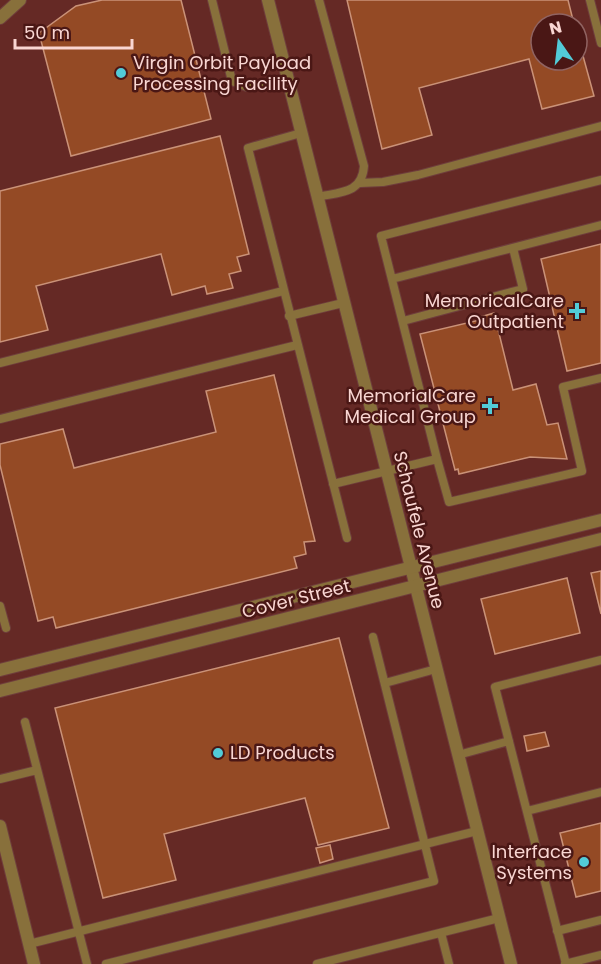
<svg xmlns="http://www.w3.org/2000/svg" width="601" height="964" viewBox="0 0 601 964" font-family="Poppins,sans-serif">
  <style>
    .built { fill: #652925; fill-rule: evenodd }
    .building { fill: #944a25; stroke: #ca9278; stroke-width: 1.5 }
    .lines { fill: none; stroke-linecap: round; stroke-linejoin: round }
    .service-casing { stroke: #6f3e3c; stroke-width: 10 }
    .minor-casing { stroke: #6f3e3c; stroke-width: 14 }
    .tertiary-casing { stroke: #6f3e3c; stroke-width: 14 }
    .service { stroke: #88703b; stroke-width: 8 }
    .minor { stroke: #88703b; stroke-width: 12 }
    .tertiary { stroke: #88703b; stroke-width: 12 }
    .poi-dot { fill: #52cbd8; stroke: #4a1715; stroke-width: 2 }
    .labels { text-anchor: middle; stroke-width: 5; stroke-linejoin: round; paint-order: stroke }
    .poi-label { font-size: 18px; fill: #f9d6d2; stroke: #4a1715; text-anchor: end }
    .street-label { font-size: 18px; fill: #f9d6d2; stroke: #4a1715 }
  </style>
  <rect width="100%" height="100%" fill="#55211f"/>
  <path class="built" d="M0 0H601V964H0ZM541 24H577V60H541Z"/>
  <path class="building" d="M102 0H181L211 119 71 156 39 33 76 6Z
    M347 0H568L574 24H541V60H577V34L594 96 542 109 529 59 419 88 432 135 382 149Z
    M220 136 249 254 237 257 241 271 229 274 233 288 207 294 205 286 172 295 161 254 36 286 48 330 0 342V191Z
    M601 244V363L567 371 541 259Z
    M494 313 513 390 536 384 547 425 558 423 567 459 530 457 459 474 458 469 455 470 420 334 480 320V317Z
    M274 375 315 541 304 542 306 554 294 557 297 568 56 628 53 617 38 621 0 465V444L63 429 74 468 216 432 206 391Z
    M601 571V614L591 573Z
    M567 578 580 633 495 654 481 599Z
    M339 638 389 828 318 845 305 798 164 834 176 880 103 898 55 708Z
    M545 732 549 746 527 751 524 736Z
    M601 823V891L576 897 560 833Z
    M330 845 333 859 320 863 316 848Z"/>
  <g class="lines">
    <defs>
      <path id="service" d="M212 0 232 81 247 87 287 80
        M590 0 601 43
        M301 133 248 148 347 538
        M360 183 383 182 418 175 601 126
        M317 197C340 192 362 194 364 166L319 0
        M392 279 601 225
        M289 316 343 303
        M403 321 523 289 513 248
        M0 363 283 291
        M0 419 297 345
        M437 459 381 236 601 180
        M333 484 437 459 449 502 582 471 563 387 601 378
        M0 606 6 628
        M385 683 436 669
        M25 722 87 964
        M458 755 509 741
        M0 779 37 770
        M527 811 601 792
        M557 931 601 920
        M441 933 449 964
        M29 944 477 831
        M106 964 434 881 373 637
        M317 964 499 918
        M565 964 601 955
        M566 964 495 687 601 660"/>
      <path id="minor" d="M268 0 511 964
        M0 826 34 964"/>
      <path id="tertiary" d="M0 18 20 0
        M0 670 601 520
        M0 691 601 539"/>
    </defs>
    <use href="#service" class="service-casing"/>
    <use href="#minor" class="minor-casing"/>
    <use href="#tertiary" class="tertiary-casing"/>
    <use href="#service" class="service"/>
    <use href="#minor" class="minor"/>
    <use href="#tertiary" class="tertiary"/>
  </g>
  <g class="poi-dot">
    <circle cx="121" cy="73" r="6"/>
    <path d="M574 302h6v6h6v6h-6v6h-6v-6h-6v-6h6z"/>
    <path d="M487 397h6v6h6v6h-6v6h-6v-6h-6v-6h6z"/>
    <circle cx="218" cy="753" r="6"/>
    <circle cx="584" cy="862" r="6"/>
  </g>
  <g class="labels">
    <g class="poi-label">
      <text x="133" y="69" text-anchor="start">Virgin Orbit Payload<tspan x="133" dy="21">Processing Facility</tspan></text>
      <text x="564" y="307">MemoricalCare<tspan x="564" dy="21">Outpatient</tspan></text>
      <text x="476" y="402">MemorialCare<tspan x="476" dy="21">Medical Group</tspan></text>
      <text x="230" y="759" text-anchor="start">LD Products</text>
      <text x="572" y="858">Interface<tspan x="572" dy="21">Systems</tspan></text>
    </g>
    <g class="street-label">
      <text transform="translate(419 530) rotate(76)" y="6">Schaufele Avenue</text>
      <text transform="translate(296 599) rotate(-14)" y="6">Cover Street</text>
    </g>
  </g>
  <g transform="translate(559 42) rotate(346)"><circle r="28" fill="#4a1715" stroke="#906361" stroke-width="1.5"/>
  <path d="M0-4.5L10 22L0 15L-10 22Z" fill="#52cbd8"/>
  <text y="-9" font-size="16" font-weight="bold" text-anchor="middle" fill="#f9d6d2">N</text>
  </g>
  <path d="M15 39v9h117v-9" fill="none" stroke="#f9d6d2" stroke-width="3"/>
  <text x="24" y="39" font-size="18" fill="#f9d6d2" stroke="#4a1715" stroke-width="4.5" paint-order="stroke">50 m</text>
</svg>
